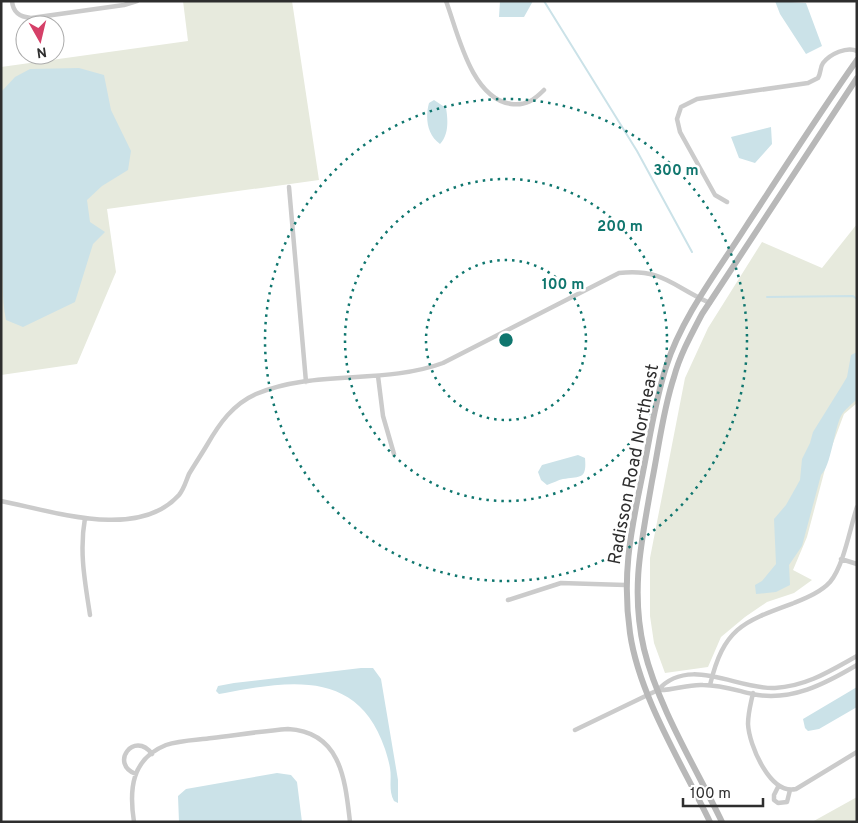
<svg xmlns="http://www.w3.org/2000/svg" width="858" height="823" viewBox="0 0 858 823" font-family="Overpass,sans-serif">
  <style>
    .green { fill: #e7eadd }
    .water { fill: #cbe2e8 }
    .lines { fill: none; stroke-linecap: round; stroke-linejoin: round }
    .stream { stroke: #cbe2e8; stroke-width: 2 }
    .minor { stroke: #cbcbcb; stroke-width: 4.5 }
    .secondary { stroke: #b8b8b8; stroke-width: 6 }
    .ring { fill: none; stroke: #0f766e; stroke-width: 2.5; stroke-dasharray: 2.5 5 }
    .labels { text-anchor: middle; stroke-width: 5; stroke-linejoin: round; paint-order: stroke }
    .street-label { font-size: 18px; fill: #2e2e2e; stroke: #fff }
    .centre { fill: #0f766e; stroke: #fff; stroke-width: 2.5 }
    .ring-label { font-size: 15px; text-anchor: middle; font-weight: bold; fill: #0f766e; stroke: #fff; stroke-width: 5; stroke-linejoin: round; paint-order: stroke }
  </style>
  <rect width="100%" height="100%" fill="#fff"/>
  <path class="green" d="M183 1H292L319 180 107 209 116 272 77 364 1 375V67L188 41Z
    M857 224V403L844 414 829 454 807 537 793 570 812 580 794 593 767 602 745 617 721 637 708 667 665 673 654 643 650 616V558L685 378 708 328 762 242 822 268Z
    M857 797V822H812Z"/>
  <path class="water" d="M500 1H533L524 17H499Z
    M775 1 806 3 822 46 806 54 780 14Z
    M79 68 104 75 111 110 131 151 128 170 102 186 87 200 90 222 105 232 93 244 75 302 23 327 6 320C1 296 4 276 1 253V92L15 77 30 69Z
    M434 100 446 108C448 119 449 135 440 144 427 135 425 118 429 103Z
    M771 127 772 144 755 163 739 158 731 137Z
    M857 352V399C852 404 844 410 841 416 834 430 831 466 821 475L802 546 789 565 790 585 776 592 756 594 755 585 762 581 776 564 774 519 786 505 800 480 802 459 810 443 813 432 841 387 847 377 851 355Z
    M578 455 585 458C587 480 580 476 563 479 558 480 553 483 547 485L541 480 538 472 542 465Z
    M361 668H373L381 679 398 780V803L394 801C388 790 392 779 390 768 389 762 387 755 385 749 359 670 291 680 225 693L219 694 216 691 218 686 234 683Z
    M857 687V707L819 729 808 731 805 728 803 719Z
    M277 773 291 775 297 782 302 822H179L178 796 186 789Z"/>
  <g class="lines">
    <path class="stream" d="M544 1 637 151 692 252
      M767 297 853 296 857 299"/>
    <path class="minor" d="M12 1C13 13 20 17 31 18L124 5 137 1
      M446 1C458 33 471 98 511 104 526 106 534 100 544 90
      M289 187 306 382
      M727 202 715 195 680 132 677 119 681 107 697 99 808 83 818 78C821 73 820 67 823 63 830 54 847 46 857 51
      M378 376 383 416 394 454
      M1 501C52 511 138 541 179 495 184 489 186 481 189 474 195 464 201 455 207 445 219 424 233 404 256 394 315 369 383 385 443 363L619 273C663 268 673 287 710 303
      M85 518C79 552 85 582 90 615
      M841 559 857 564
      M508 600 561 583 625 585
      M710 685C724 628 742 622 794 603 806 598 821 592 830 582 844 565 850 528 857 507
      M658 690C673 691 687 684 703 685 721 685 735 690 752 694 791 702 825 684 857 665
      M753 693C751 703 748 713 748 724 749 745 770 795 796 789L857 752
      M575 730 658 690C689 655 738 690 775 688 807 686 830 671 857 656
      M136 774C109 764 134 730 152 754
      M778 787 774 795V800L778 803 787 802 790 790
      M134 822C129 790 131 759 166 745 180 740 197 740 212 738 237 735 262 731 288 729 341 732 345 779 350 822"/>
    <path class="secondary" d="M710 822C682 764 639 696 630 633 622 578 630 535 641 482 649 444 654 404 666 367 682 317 717 272 745 228 782 172 818 115 857 60
      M722 822C696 768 658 707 644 649 630 589 642 540 652 481 659 446 663 410 674 377 680 355 691 335 702 314L857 78"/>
  </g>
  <g class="ring">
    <circle cx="506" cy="340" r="80"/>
    <circle cx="506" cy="340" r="161"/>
    <circle cx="506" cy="340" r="241"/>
  </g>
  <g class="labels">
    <g class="street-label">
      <text transform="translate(633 464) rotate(-79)" y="6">Radisson Road Northeast</text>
    </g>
  </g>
  <circle cx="506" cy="340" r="8" class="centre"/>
  <g class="ring-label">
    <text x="676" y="175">300 m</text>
    <text x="620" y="231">200 m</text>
    <text x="563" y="289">100 m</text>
  </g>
  <rect width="858" height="823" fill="none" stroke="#2e2e2e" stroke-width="5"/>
  <g transform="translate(40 40) rotate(172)"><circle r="24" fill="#ffffff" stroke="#ababab"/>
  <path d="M0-4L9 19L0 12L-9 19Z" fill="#d54068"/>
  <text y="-8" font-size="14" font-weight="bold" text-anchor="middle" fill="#2e2e2e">N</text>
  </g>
  <path d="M683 798v8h80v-8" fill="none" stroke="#2e2e2e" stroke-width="2.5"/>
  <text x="690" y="798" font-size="15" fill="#2e2e2e" stroke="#ffffff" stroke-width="4" paint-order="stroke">100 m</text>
</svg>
